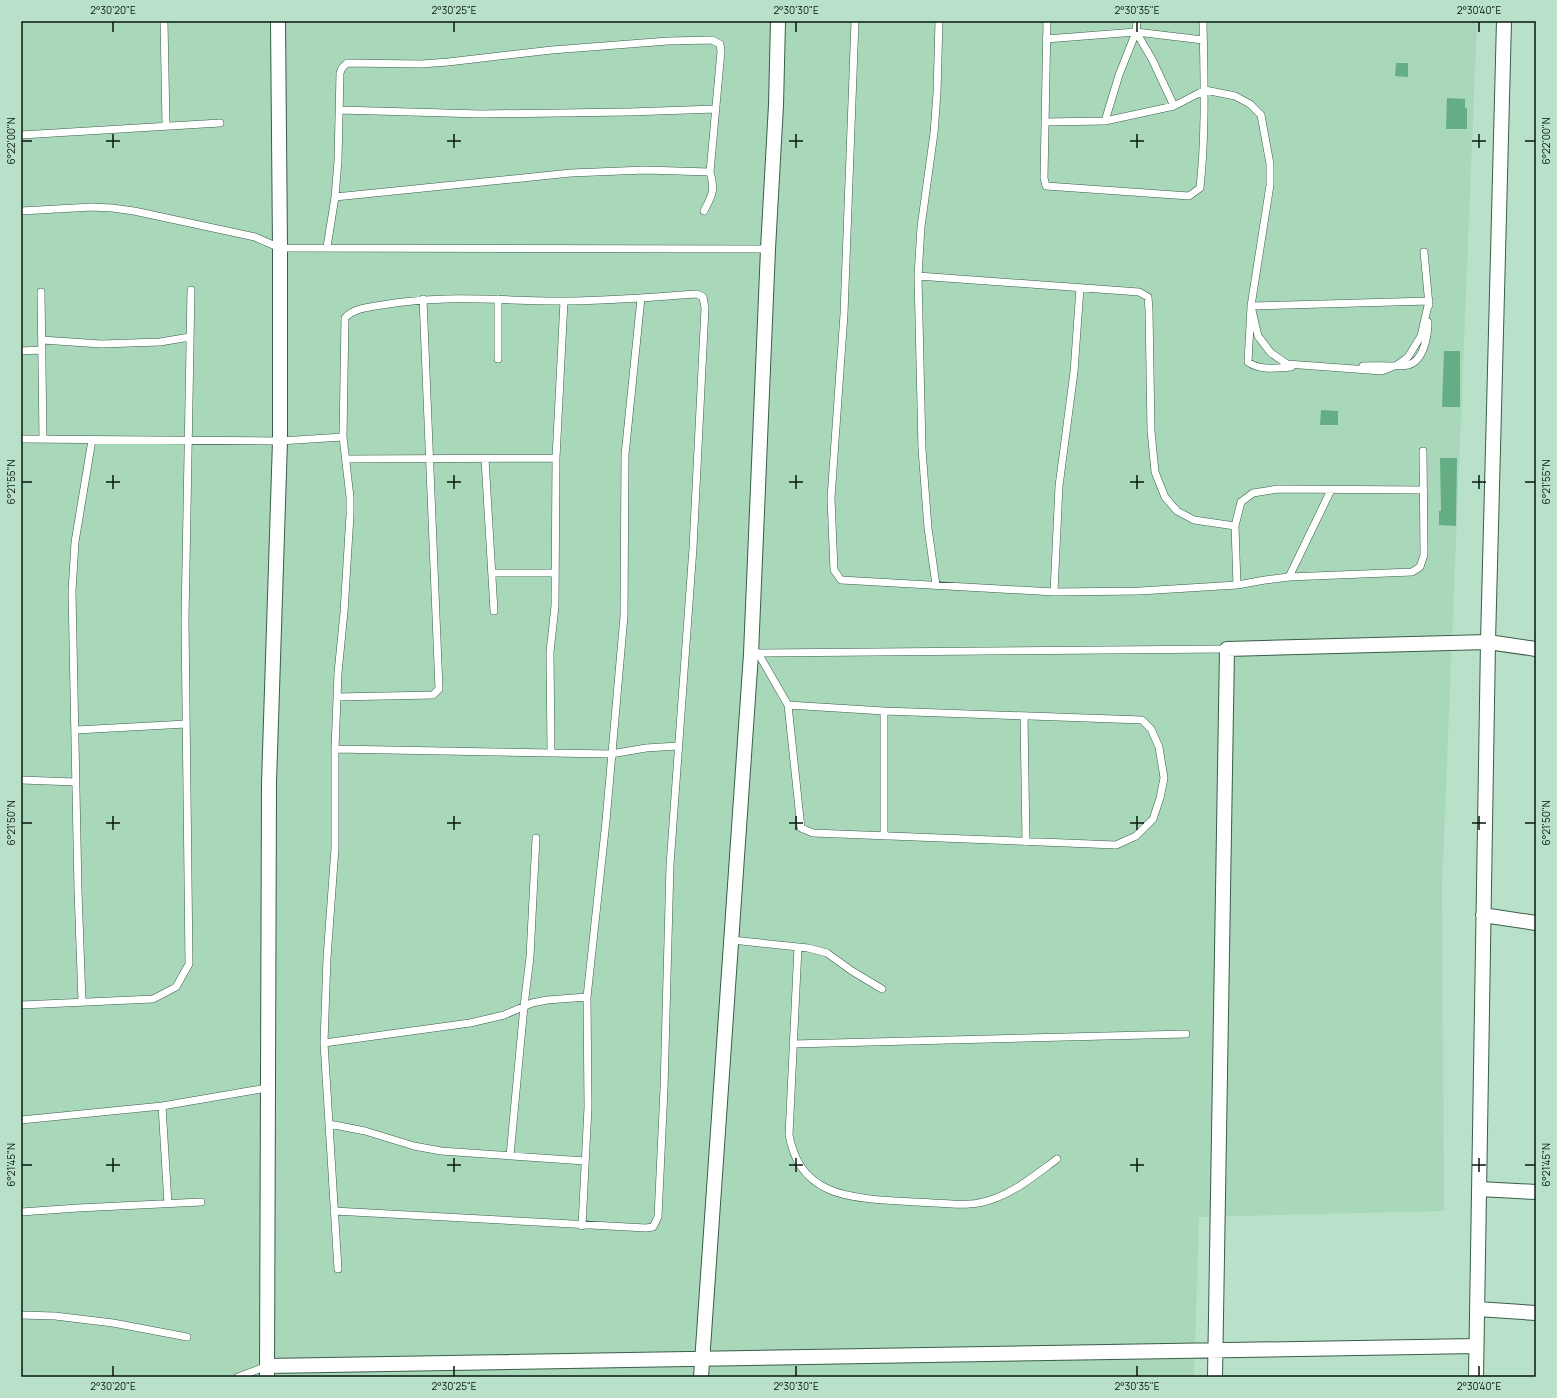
<svg xmlns="http://www.w3.org/2000/svg" width="1557" height="1398" viewBox="0 0 1557 1398" font-family="Manrope,sans-serif">
  <style>
    .built { fill: #a9d7ba }
    .building { fill: #65ae85 }
    .lines { fill: none; stroke-linecap: round; stroke-linejoin: round }
    .service-casing { stroke: #3a5e49; stroke-width: 8 }
    .minor-casing { stroke: #3a5e49; stroke-width: 16 }
    .service { stroke: #fff; stroke-width: 7 }
    .minor { stroke: #fff; stroke-width: 14 }
    .ticks { fill: none; stroke: #08170f; stroke-width: 1.5 }
    .neatline { fill: none; stroke: #08170f; stroke-width: 1.5 }
    .ticks-label { font-size: 10px; text-anchor: middle; fill: #08170f }
  </style>
  <rect width="100%" height="100%" fill="#b9e1c9"/>
  <path class="built" d="M21 21H1477L1442 887 1444 1211 1199 1217 1194 1377H21Z"/>
  <path class="building" d="M1396 63H1408V77L1395 76Z
    M1447 98 1465 99V108H1467V129H1446Z
    M1444 351H1460V407H1442Z
    M1321 410 1338 411V425H1320Z
    M1440 458H1457L1456 526 1439 525V511H1441Z"/>
  <g class="lines">
    <defs>
      <path id="service" d="M164 21 166 125
        M855 21 844 314 831 498 834 570 841 580 1054 592 1140 591 1237 585 1265 580 1289 577 1412 572 1420 567 1424 555 1423 451
        M1047 21 1044 178 1046 186 1189 196 1200 188C1206 132 1204 77 1203 21
        M1136 32 1152 59 1174 106
        M1046 39 1136 32 1203 40
        M340 110 481 114 629 112 716 109
        M1105 121 1119 75 1136 32 1137 21
        M1045 122 1105 121 1174 106 1205 90 1235 96 1250 104 1261 115 1270 164V185L1251 306 1258 336 1271 353 1287 364 1382 371 1397 365 1408 357 1421 336 1429 301
        M21 135 220 123
        M335 197 571 173 645 170 710 172
        M21 211 92 207 112 208 134 211 255 237 280 248 768 249
        M327 247 335 197 338 161 340 73 342 68 347 63 422 64 448 62 552 50 668 41 712 40 720 44 721 51 710 172C715 190 713 194 704 211
        M1424 252 1429 305
        M918 276 1139 292 1148 297 1149 310 1151 431 1155 472 1165 497 1177 511 1194 520 1235 526
        M41 292 43 439
        M42 340 101 344 160 342 190 337
        M21 351 42 350
        M498 359V299
        M1363 366C1377 365 1395 367 1408 365 1424 361 1428 335 1428 322
        M1291 367C1277 368 1260 371 1248 362L1251 306 1429 301
        M21 439 280 441 343 437
        M556 458 564 301
        M346 459 556 458 555 606 550 652 551 753
        M485 459 494 611
        M492 573H555
        M1289 577 1331 490
        M936 585 928 528 922 449 918 276 921 227 934 133 937 93 939 21
        M1237 585 1235 526 1241 502 1253 493 1278 489 1424 490
        M1054 592 1059 486 1074 372 1080 288
        M755 653 1227 649
        M758 653 788 705 801 828 813 833 1116 845 1136 836 1153 819 1160 798 1164 778 1159 747 1151 729 1142 720 884 711 788 705
        M337 697 433 695 439 689 423 299
        M1024 716 1026 842
        M76 730 186 724
        M335 749 611 754 646 748 678 746
        M21 780 75 782
        M884 836V711
        M732 940 808 948 827 953 852 971 882 989
        M798 947 789 1135C794 1160 804 1178 828 1189 853 1201 904 1201 933 1203 945 1203 958 1205 969 1204 978 1204 988 1201 996 1198 1019 1189 1038 1173 1057 1159
        M82 1002 78 890 72 591 75 542 92 440
        M21 1005 153 999 176 987 189 964 185 620 191 290
        M324 1043 470 1023 504 1015 532 1003 547 1000 587 997
        M793 1044 1186 1034
        M162 1106 168 1204
        M21 1120 162 1106 267 1088
        M329 1124 365 1131 414 1146 441 1151 585 1161
        M510 1156 524 1006 530 957 536 838
        M334 1211 646 1228 653 1227 658 1217 664 1089 670 865 693 548 705 308 703 297 697 294C652 297 608 301 563 301 502 301 442 294 382 305 369 307 354 308 345 318L343 437 350 497V515L344 612 338 673 335 749V848L327 958 324 1043 338 1269
        M21 1212 78 1208 201 1202
        M582 1226 588 1107 587 997 606 821 624 616 625 455 641 298
        M21 1315 55 1316 113 1323 187 1337
        M238 1377 267 1366"/>
      <path id="minor" d="M1483 915 1536 923
        M1479 1189 1536 1192
        M1477 1309 1536 1313
        M267 1366 1476 1346
        M267 1377 269 783 280 441V248L278 21
        M701 1377 751 654 768 249 776 105 778 21
        M1215 1377 1227 649 1488 642 1536 649
        M1476 1377 1488 642 1504 21"/>
    </defs>
    <use href="#service" class="service-casing"/>
    <use href="#minor" class="minor-casing"/>
    <use href="#service" class="service"/>
    <use href="#minor" class="minor"/>
  </g>
  <path class="ticks" d="M113 22V32M454 22V32M796 22V32M1137 22V32M1479 22V32M113 134V148M454 134V148M796 134V148M1137 134V148M1479 134V148M22 141H32M106 141H120M447 141H461M789 141H803M1130 141H1144M1472 141H1486M1525 141H1535M113 475V489M454 475V489M796 475V489M1137 475V489M1479 475V489M22 482H32M106 482H120M447 482H461M789 482H803M1130 482H1144M1472 482H1486M1525 482H1535M113 816V830M454 816V830M796 816V830M1137 816V830M1479 816V830M22 823H32M106 823H120M447 823H461M789 823H803M1130 823H1144M1472 823H1486M1525 823H1535M113 1158V1172M454 1158V1172M796 1158V1172M1137 1158V1172M1479 1158V1172M22 1165H32M106 1165H120M447 1165H461M789 1165H803M1130 1165H1144M1472 1165H1486M1525 1165H1535M113 1366V1376M454 1366V1376M796 1366V1376M1137 1366V1376M1479 1366V1376"/>
  <rect width="1557" height="1398" fill="none" stroke="#b9e1c9" stroke-width="44"/>
  <rect x="22" y="22" width="1513" height="1354" class="neatline"/>
  <g class="ticks-label">
    <text x="113" y="14">2°30'20"E</text>
    <text x="454" y="14">2°30'25"E</text>
    <text x="796" y="14">2°30'30"E</text>
    <text x="1137" y="14">2°30'35"E</text>
    <text x="1479" y="14">2°30'40"E</text>
    <text transform="translate(11 141) rotate(-90)" y="4">6°22'00"N</text>
    <text transform="translate(1546 141) rotate(-90)" y="4">6°22'00"N</text>
    <text transform="translate(11 482) rotate(-90)" y="4">6°21'55"N</text>
    <text transform="translate(1546 482) rotate(-90)" y="4">6°21'55"N</text>
    <text transform="translate(11 823) rotate(-90)" y="4">6°21'50"N</text>
    <text transform="translate(1546 823) rotate(-90)" y="4">6°21'50"N</text>
    <text transform="translate(11 1165) rotate(-90)" y="4">6°21'45"N</text>
    <text transform="translate(1546 1165) rotate(-90)" y="4">6°21'45"N</text>
    <text x="113" y="1390">2°30'20"E</text>
    <text x="454" y="1390">2°30'25"E</text>
    <text x="796" y="1390">2°30'30"E</text>
    <text x="1137" y="1390">2°30'35"E</text>
    <text x="1479" y="1390">2°30'40"E</text>
  </g>
</svg>
